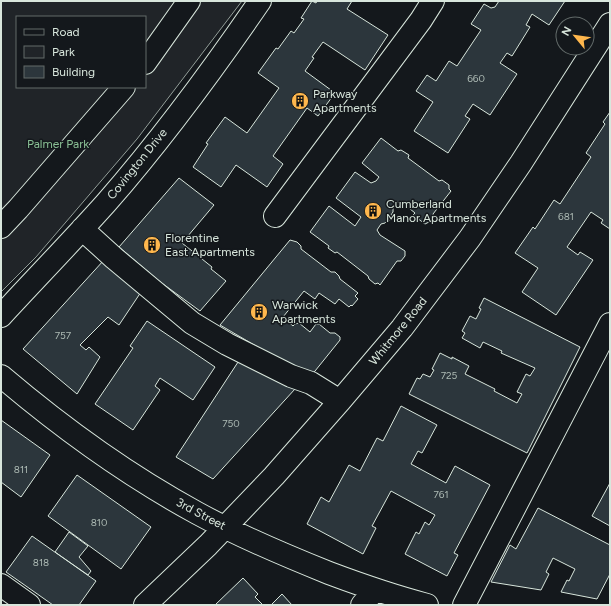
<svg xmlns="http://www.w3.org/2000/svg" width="611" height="606" viewBox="0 0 611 606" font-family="Figtree,sans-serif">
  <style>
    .green { fill: #202428; stroke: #939e99; fill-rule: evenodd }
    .building { fill: #2c363c; stroke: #d8e6dc }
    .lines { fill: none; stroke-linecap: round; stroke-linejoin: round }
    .minor-casing { stroke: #d8e6dc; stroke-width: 24 }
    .minor { stroke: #14181c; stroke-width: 22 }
    .labels { text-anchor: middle; stroke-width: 3; stroke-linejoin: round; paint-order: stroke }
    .number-label { font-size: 10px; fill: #adbab4 }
    .poi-label { font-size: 12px; fill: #d8e6dc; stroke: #14181c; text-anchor: start }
    .park-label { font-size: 12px; fill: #8ac095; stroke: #14181c }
    .street-label { font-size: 12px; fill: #d8e6dc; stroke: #14181c }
  </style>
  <rect width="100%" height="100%" fill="#14181c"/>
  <path class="green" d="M1 1H242L137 139 36 257 1 292ZM17 17H145V87H17Z"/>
  <path class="building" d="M312 1 316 3 317 1H352L347 9 388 35 365 70 323 42 312 57 314 58 305 71 335 93 318 116 307 108 273 156 283 164 267 187 236 165 221 187 193 167 208 144 206 143 225 117 247 133 279 88 258 73 276 48 278 49 291 31 294 33 304 19 301 18Z
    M499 1H565L549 25 532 14 526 25 530 27 512 56 507 53 500 63 517 74 490 115 473 104 465 116 470 119 448 153 414 131 433 102 416 91 427 75 436 81 449 61 457 66 481 30 471 24 484 4 491 8 495 7Z
    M610 112V229L601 223 603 220 591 212 567 247 578 255 580 252 593 260 556 315 522 292 538 268 515 253 533 227 535 229 554 200 560 204 591 157 586 153 605 124 603 122Z
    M381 138 398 151 401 150 409 155 408 158 439 181 442 180 449 185V189L451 191 433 214V217L429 222 425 224 413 215 415 213 404 204 397 202 393 207V212L391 215 393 217 392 220 387 221 385 223 381 224 377 230 380 235 405 251V256L401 261H397L380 285 378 283 375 284 369 279 368 276 337 252 335 253 328 248 329 246 310 232 329 206 355 226 361 217 336 198 355 172 371 183 376 181 379 177 362 163Z
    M179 178 214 205 182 243 212 267 211 269 226 281 200 311 159 281 119 247Z
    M290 240 297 242 301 246V249L331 272H335L339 276 340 279 358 293 355 296 358 299 352 306 351 305 349 307 339 299 335 304 319 293 315 299 304 291 283 317 293 326 295 324 299 323 310 332 316 324H319L330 333H335L340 337V340L311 376 273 356 220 325Z
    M104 260 141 292 119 325 108 317 80 345 86 350 89 347 100 357 77 394 23 349Z
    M484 298 580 347 527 453 409 394 417 378 420 379 423 374 430 377 434 370 432 369 440 353 452 359V357L469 366 465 374 495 389 494 391 517 403 522 394 517 392 526 374 530 376 535 368 501 353 502 351 483 342 480 348 462 338 465 333 462 331 470 316 476 319 481 309 479 308Z
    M147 321 215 367 193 400 160 378 155 386 160 390 133 430 95 404 133 348 130 346Z
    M240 359 295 389 213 479 176 457Z
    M401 406 437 425 422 453 418 451 411 464 446 483 455 466 490 485 454 553 458 555 447 576 405 554 416 532 419 534 425 522 429 525 435 515 391 491 372 526 376 528 363 554 307 524 321 497 329 502 349 465 360 471 377 438 383 441Z
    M1 420 50 455 21 497 1 482Z
    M77 475 151 527 121 569 48 516Z
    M610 483V526L592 516Z
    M538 508 610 545V574L597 599 561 592 567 580 569 581 575 569 553 558 546 572 549 574 541 590 491 582 510 545 516 549Z
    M69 532 88 546 79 557 91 571 88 575 55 552Z
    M32 536 96 581 79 605H53L6 572Z
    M243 578 258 594 255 597 263 605H215Z
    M282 594 292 605H271Z"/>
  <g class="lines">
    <defs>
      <path id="minor" d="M145 63 189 1
        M275 216 421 20 433 1
        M1 227 18 209 124 87
        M82 229 114 258 192 323 227 344 291 376 311 383 340 401
        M1 316C36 278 72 241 106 203 162 139 212 71 260 1
        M1 376C61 427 127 475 197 513 239 536 284 555 329 573 361 585 393 596 427 605
        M1 585 29 605
        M145 605 208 545 274 476 340 401 402 328 470 238 521 163 610 24
        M362 605 375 590
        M464 605 610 324"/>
    </defs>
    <use href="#minor" class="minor-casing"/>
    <use href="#minor" class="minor"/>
  </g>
  <defs>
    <symbol id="building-disc" viewBox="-11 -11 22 22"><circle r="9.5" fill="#ffb74d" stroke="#14181c"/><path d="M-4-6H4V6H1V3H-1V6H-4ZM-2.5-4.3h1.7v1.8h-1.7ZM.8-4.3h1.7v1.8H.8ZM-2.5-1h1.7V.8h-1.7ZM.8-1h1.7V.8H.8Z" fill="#111"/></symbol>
  </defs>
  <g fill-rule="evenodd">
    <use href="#building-disc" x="290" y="91" width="20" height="20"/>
    <use href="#building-disc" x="363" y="201" width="20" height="20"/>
    <use href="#building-disc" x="142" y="235" width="20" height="20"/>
    <use href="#building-disc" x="249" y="302" width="20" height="20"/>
  </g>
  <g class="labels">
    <g class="number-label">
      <text x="476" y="82">660</text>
      <text x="566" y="220">681</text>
      <text x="63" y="339">757</text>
      <text x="449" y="379">725</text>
      <text x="231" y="427">750</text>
      <text x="21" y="473">811</text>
      <text x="441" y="498">761</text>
      <text x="99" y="526">810</text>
      <text x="41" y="566">818</text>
    </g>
    <g class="poi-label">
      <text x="313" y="98">Parkway<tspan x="313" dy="14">Apartments</tspan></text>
      <text x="386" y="208">Cumberland<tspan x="386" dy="14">Manor Apartments</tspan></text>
      <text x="165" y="242">Florentine<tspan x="165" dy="14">East Apartments</tspan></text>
      <text x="272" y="309">Warwick<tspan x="272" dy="14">Apartments</tspan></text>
    </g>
    <g class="park-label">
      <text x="58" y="148">Palmer Park</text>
    </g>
    <g class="street-label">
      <text transform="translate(137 164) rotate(-51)" y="4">Covington Drive</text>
      <text transform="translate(398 331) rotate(-51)" y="4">Whitmore Road</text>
      <text transform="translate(201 514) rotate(28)" y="4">3rd Street</text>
    </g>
  </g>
  <rect width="611" height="606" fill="none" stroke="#d8e6dc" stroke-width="4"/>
  <rect x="16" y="16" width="130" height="72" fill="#14181c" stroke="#626a69"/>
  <rect x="24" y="29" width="20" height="6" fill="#14181c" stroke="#626a69"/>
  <text x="52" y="36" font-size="12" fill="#d8e6dc">Road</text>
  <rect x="24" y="46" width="20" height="12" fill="#202428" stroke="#626a69"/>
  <text x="52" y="56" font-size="12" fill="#d8e6dc">Park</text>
  <rect x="24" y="66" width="20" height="12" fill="#2c363c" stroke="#626a69"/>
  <text x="52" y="76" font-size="12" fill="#d8e6dc">Building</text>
  <g transform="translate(575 36) rotate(299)"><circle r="19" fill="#14181c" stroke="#626a69"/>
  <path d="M0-3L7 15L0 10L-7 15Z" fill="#ffb74d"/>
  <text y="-6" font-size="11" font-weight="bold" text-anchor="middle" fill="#d8e6dc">N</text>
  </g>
</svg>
